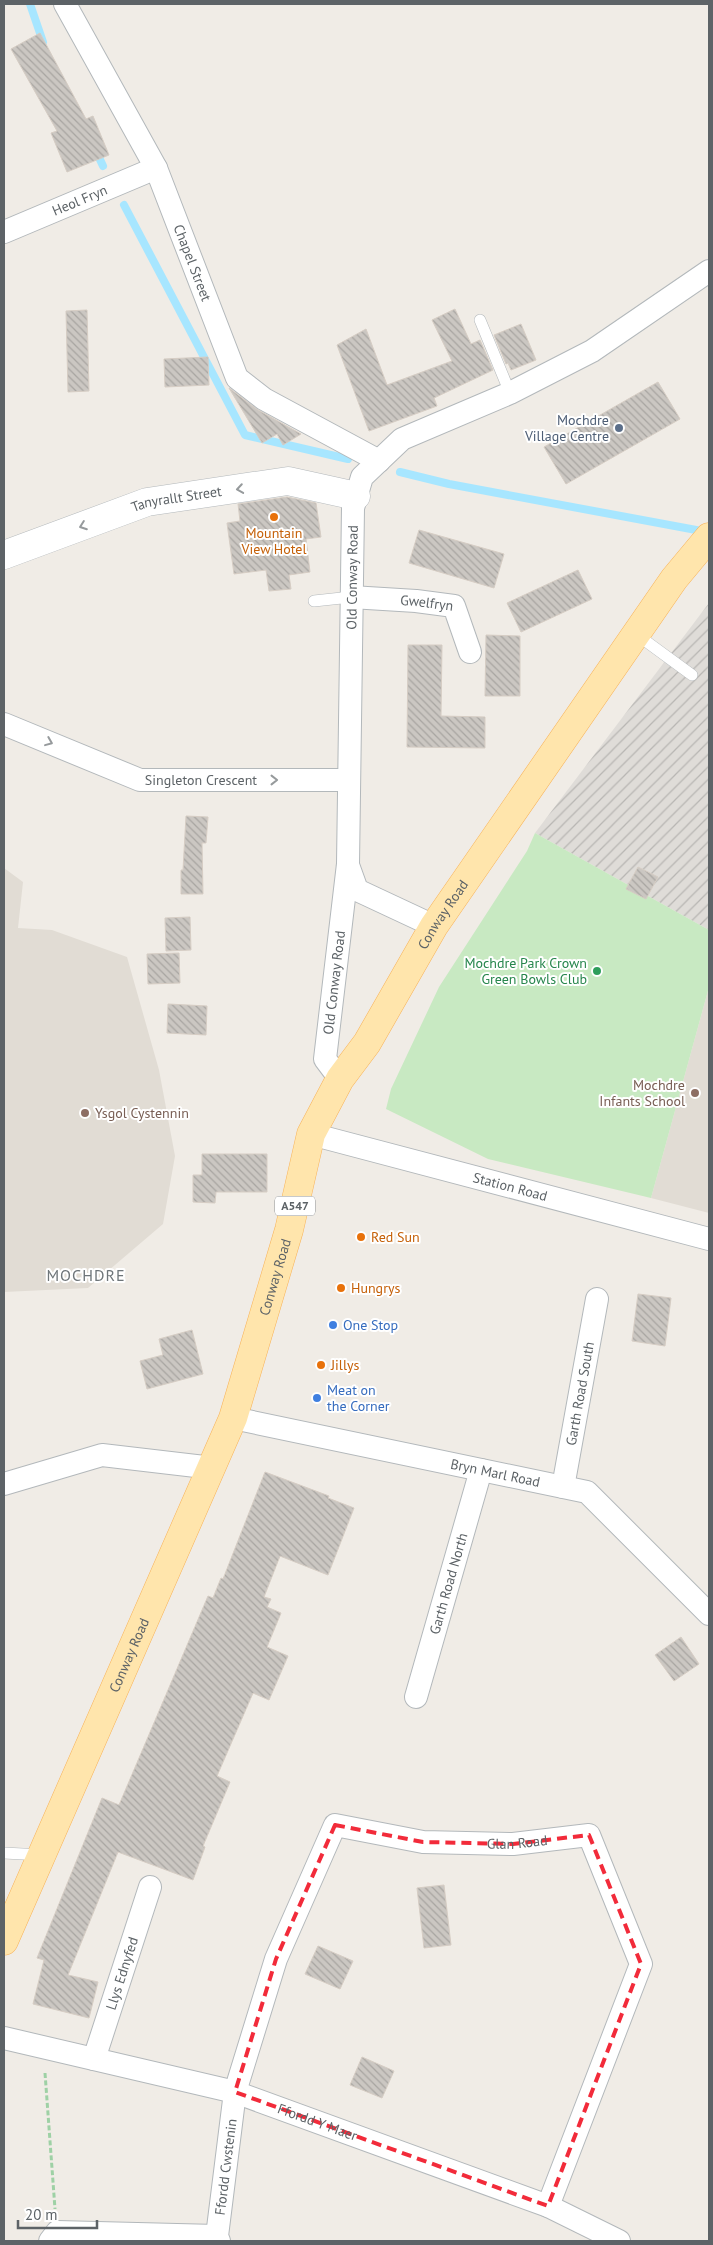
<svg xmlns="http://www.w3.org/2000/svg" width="713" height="2245" viewBox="0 0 713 2245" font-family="'PT Sans',sans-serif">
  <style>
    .industrial { fill: url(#industrial-furrows) }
    .education { fill: #e1dcd4 }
    .green { fill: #c8e9c2 }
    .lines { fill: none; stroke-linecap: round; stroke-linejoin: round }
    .stream { stroke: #a7e6ff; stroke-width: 8 }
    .building { fill: url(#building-back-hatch); stroke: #d6cdc4 }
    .service-casing { stroke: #b3b8bb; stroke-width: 12 }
    .minor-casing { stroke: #b3b8bb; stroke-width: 24 }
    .tertiary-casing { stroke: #b3b8bb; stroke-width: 29 }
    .primary-casing { stroke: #f8b257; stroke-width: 29 }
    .path { stroke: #9ed1a5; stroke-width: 3; stroke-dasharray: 5 2.5; stroke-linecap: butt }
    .service { stroke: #fff; stroke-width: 11 }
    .minor { stroke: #fff; stroke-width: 22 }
    .tertiary { stroke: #fff; stroke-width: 28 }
    .primary { stroke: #ffe5ac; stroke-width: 28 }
    .oneway { stroke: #969a9c }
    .marked { fill: none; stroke: #f22b3a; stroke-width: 4; stroke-dasharray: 10 6; stroke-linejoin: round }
    .service-dot { fill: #5c6f8a; stroke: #fff; stroke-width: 2 }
    .food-dot { fill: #e8710a; stroke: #fff; stroke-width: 2 }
    .leisure-dot { fill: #2e9e5b; stroke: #fff; stroke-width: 2 }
    .education-dot { fill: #8d6e63; stroke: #fff; stroke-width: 2 }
    .shop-dot { fill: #3f7fe0; stroke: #fff; stroke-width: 2 }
    .labels { text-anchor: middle; stroke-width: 4; stroke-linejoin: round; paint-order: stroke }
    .shield { fill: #fff; stroke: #8e9295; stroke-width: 1 }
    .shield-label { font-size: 12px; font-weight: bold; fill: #5d6367 }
    .street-label { font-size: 14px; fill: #5d6367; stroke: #fff }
    .service-label { font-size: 14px; fill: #4e5e75; stroke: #fff; text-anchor: end }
    .food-label { font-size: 14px; fill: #c56008; stroke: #fff; text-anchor: start }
    .leisure-label { font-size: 14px; fill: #27864d; stroke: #fff; text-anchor: end }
    .education-label { font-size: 14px; fill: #785e54; stroke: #fff; text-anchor: end }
    .shop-label { font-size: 14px; fill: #366cbe; stroke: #fff; text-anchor: start }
    .quarter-label { font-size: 16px; letter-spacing: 1px; fill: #6e7579; stroke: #fff }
  </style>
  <defs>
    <pattern id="industrial-furrows" width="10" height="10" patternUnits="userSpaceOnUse" patternTransform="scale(1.25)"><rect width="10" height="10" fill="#dfdcd8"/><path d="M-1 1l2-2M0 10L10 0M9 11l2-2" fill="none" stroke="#b8b6b3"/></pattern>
    <pattern id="building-back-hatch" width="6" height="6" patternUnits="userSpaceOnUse" patternTransform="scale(1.25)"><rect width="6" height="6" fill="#cbc7c2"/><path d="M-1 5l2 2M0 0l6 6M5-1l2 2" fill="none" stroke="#a8a5a1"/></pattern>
  </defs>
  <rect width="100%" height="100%" fill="#f0ece6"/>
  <path class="industrial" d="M709 603V930L535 833Z"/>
  <path class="education" d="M4 868 23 882 18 928 52 930 127 957 159 1070 175 1156 163 1224 88 1288 4 1292Z
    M709 987V1213L651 1198Z"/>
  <path class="green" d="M535 833 709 930V987L651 1198 488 1159 386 1109 391 1089 439 987 527 851Z"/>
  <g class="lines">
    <path class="stream" d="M30 4 43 42
      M96 151 103 166
      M124 205 245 435 348 459
      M400 472 449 484 707 532"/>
  </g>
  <path class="building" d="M40 33 86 119 93 116 109 155 67 172 51 133 57 131 11 49Z
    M455 309 471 344 480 340 493 370 434 398 437 406 369 431 337 345 366 329 387 385 452 361 432 320Z
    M87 310 89 391 68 392 66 311Z
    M521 324 536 360 511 370 508 363 506 364 494 335Z
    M208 357 209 385 165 387 164 359Z
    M658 382 680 419 566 484 544 447Z
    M229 388 258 410 301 434 283 445 277 434 262 443Z
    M287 497 316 503 321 537 306 539 310 572 289 575 291 589 269 591 266 570 234 574 227 523 240 521 238 504Z
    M419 530 504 554 494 588 409 563Z
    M578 570 592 599 521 632 507 603Z
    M486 635 520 636V696H485Z
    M408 645H442L441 716 485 717V748L407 747Z
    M186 816 208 817 206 843H202L203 894H181V870H183Z
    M638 867 658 877 646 899 626 889Z
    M190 917 191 950 166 951 165 918Z
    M179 953 180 983 148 984 147 954Z
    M168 1004 207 1006 206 1035 167 1033Z
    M202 1154H267V1192H216L215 1203 193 1202V1175H202Z
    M638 1294 671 1298 665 1346 632 1341Z
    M192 1330 203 1374 147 1389 140 1361 163 1355 159 1339Z
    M265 1472 329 1496 328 1498 354 1508 328 1575 280 1556 264 1597 271 1599 267 1607 281 1613 267 1647 288 1656 269 1700 253 1693 217 1776 230 1782 203 1846 205 1847 193 1880 118 1852 68 1975 98 1982 89 2018 33 2004 44 1960 37 1958 102 1798 119 1805 208 1596 213 1598 221 1578 223 1579Z
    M681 1637 699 1664 674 1681 655 1655Z
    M444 1885 451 1945 424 1948 417 1888Z
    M318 1946 353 1961 340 1989 305 1974Z
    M362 2057 394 2071 382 2098 350 2085Z"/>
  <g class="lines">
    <defs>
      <path id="service" d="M480 320 510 393
        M314 601 351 597
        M636 634 692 675
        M4 1853 42 1855"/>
      <g id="minor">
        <path id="s1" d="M65 4 156 168 237 378 264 399 379 461"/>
        <path id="s2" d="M4 232 156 168"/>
        <path id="s3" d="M351 597 416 601 454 606 470 652"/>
        <path id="s4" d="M4 724 140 780H349"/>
        <path d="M348 865 357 890 434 926"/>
        <path id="s5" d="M340 1079 325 1059 348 864 353 508 362 477 402 439 510 393 592 351 709 271"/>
        <path id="s6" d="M311 1134 709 1239"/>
        <path id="s7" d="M233 1418 587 1492 709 1614"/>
        <path d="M4 1484 102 1455 213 1468"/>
        <path id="s8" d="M563 1487 597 1299"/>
        <path id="s9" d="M416 1697 481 1470"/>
        <path id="s10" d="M4 2038 235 2092 548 2206 619 2241"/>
        <path id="s11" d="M94 2059 150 1887"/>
        <path d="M50 2241 57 2232 217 2236"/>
        <path id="s12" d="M219 2241 217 2236 235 2092 276 1959 335 1825 423 1842 513 1844 589 1835 641 1964 548 2206"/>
      </g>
      <g id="tertiary">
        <path id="s13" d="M4 555 147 502 288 481 356 496"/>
      </g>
      <g id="primary">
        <path id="s14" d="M4 1941 233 1418 289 1230 311 1134 340 1079 367 1043 434 926 674 579 709 537"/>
      </g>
    </defs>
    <use href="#service" class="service-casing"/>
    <use href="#minor" class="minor-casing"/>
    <use href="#tertiary" class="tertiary-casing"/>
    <use href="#primary" class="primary-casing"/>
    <path class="path" d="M45 2073 55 2209"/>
    <use href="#service" class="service"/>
    <use href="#minor" class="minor"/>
    <use href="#tertiary" class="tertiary"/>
    <use href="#primary" class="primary"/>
  </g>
  <defs><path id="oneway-chevron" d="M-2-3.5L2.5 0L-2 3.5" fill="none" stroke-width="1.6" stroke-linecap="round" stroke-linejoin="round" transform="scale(1.25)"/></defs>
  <g class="oneway">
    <use href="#oneway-chevron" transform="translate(240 489) rotate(171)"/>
    <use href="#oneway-chevron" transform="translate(83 526) rotate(160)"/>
    <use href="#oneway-chevron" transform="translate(49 742) rotate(22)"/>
    <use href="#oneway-chevron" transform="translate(274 780)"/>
  </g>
  <path class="marked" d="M335 1825 423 1842 513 1844 589 1835 641 1964 548 2206 235 2092 276 1959Z"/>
  <circle class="service-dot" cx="619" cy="428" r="5"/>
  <g class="food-dot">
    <circle cx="274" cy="517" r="5"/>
    <circle cx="361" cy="1237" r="5"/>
    <circle cx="341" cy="1288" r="5"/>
    <circle cx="321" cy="1365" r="5"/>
  </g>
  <circle class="leisure-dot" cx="597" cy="971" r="5"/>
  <g class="education-dot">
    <circle cx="695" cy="1093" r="5"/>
    <circle cx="85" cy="1113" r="5"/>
  </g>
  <g class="shop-dot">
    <circle cx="333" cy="1325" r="5"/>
    <circle cx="317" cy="1398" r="5"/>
  </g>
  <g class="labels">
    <rect class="shield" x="275" y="1196.5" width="40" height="19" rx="4"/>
    <g class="shield-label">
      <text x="295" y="1210">A547</text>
    </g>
    <g class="street-label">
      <text dy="5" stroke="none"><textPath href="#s2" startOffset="82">Heol Fryn</textPath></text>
      <text dy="5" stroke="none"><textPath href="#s1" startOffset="289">Chapel Street</textPath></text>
      <text dy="5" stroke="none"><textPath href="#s13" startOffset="182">Tanyrallt Street</textPath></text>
      <text dy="5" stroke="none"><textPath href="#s5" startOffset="508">Old Conway Road</textPath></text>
      <text dy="5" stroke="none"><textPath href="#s3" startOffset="76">Gwelfryn</textPath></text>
      <text dy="5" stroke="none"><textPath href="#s4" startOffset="208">Singleton Crescent</textPath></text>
      <text dy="5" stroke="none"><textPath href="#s14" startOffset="1122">Conway Road</textPath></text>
      <text dy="5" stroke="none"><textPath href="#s5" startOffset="102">Old Conway Road</textPath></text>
      <text dy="5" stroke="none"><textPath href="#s6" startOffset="206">Station Road</textPath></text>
      <text dy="5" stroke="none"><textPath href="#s14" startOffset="718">Conway Road</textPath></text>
      <text dy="5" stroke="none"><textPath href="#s8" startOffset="95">Garth Road South</textPath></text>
      <text dy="5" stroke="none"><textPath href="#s7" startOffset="268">Bryn Marl Road</textPath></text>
      <text dy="5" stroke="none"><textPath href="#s9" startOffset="118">Garth Road North</textPath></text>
      <text dy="5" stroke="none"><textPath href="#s14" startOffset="312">Conway Road</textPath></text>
      <text dy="5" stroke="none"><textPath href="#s12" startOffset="620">Glan Road</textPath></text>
      <text dy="5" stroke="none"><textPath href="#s11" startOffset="90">Llys Ednyfed</textPath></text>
      <text dy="5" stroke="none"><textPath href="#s10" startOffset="325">Ffordd Y Maer</textPath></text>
      <text dy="5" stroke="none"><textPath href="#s12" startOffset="75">Ffordd Cwstenin</textPath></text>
    </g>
    <g class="service-label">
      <text x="609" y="425">Mochdre<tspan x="609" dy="16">Village Centre</tspan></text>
    </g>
    <g class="food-label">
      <text x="274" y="538" text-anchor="middle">Mountain<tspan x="274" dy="16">View Hotel</tspan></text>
      <text x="371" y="1242">Red Sun</text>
      <text x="351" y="1293">Hungrys</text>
      <text x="331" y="1370">Jillys</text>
    </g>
    <g class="leisure-label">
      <text x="587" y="968">Mochdre Park Crown<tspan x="587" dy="16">Green Bowls Club</tspan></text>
    </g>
    <g class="education-label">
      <text x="685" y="1090">Mochdre<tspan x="685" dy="16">Infants School</tspan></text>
      <text x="95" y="1118" text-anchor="start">Ysgol Cystennin</text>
    </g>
    <g class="shop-label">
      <text x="343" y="1330">One Stop</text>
      <text x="327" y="1395">Meat on<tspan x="327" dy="16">the Corner</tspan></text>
    </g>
    <g class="quarter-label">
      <text x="86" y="1281">MOCHDRE</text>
    </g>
  </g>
  <rect width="713" height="2245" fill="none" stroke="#5d6367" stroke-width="10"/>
  <path d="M18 2220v8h79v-8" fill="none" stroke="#5d6367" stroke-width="2.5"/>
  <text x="25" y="2220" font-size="15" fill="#5d6367" stroke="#ffffff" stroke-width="4" paint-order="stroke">20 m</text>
</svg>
